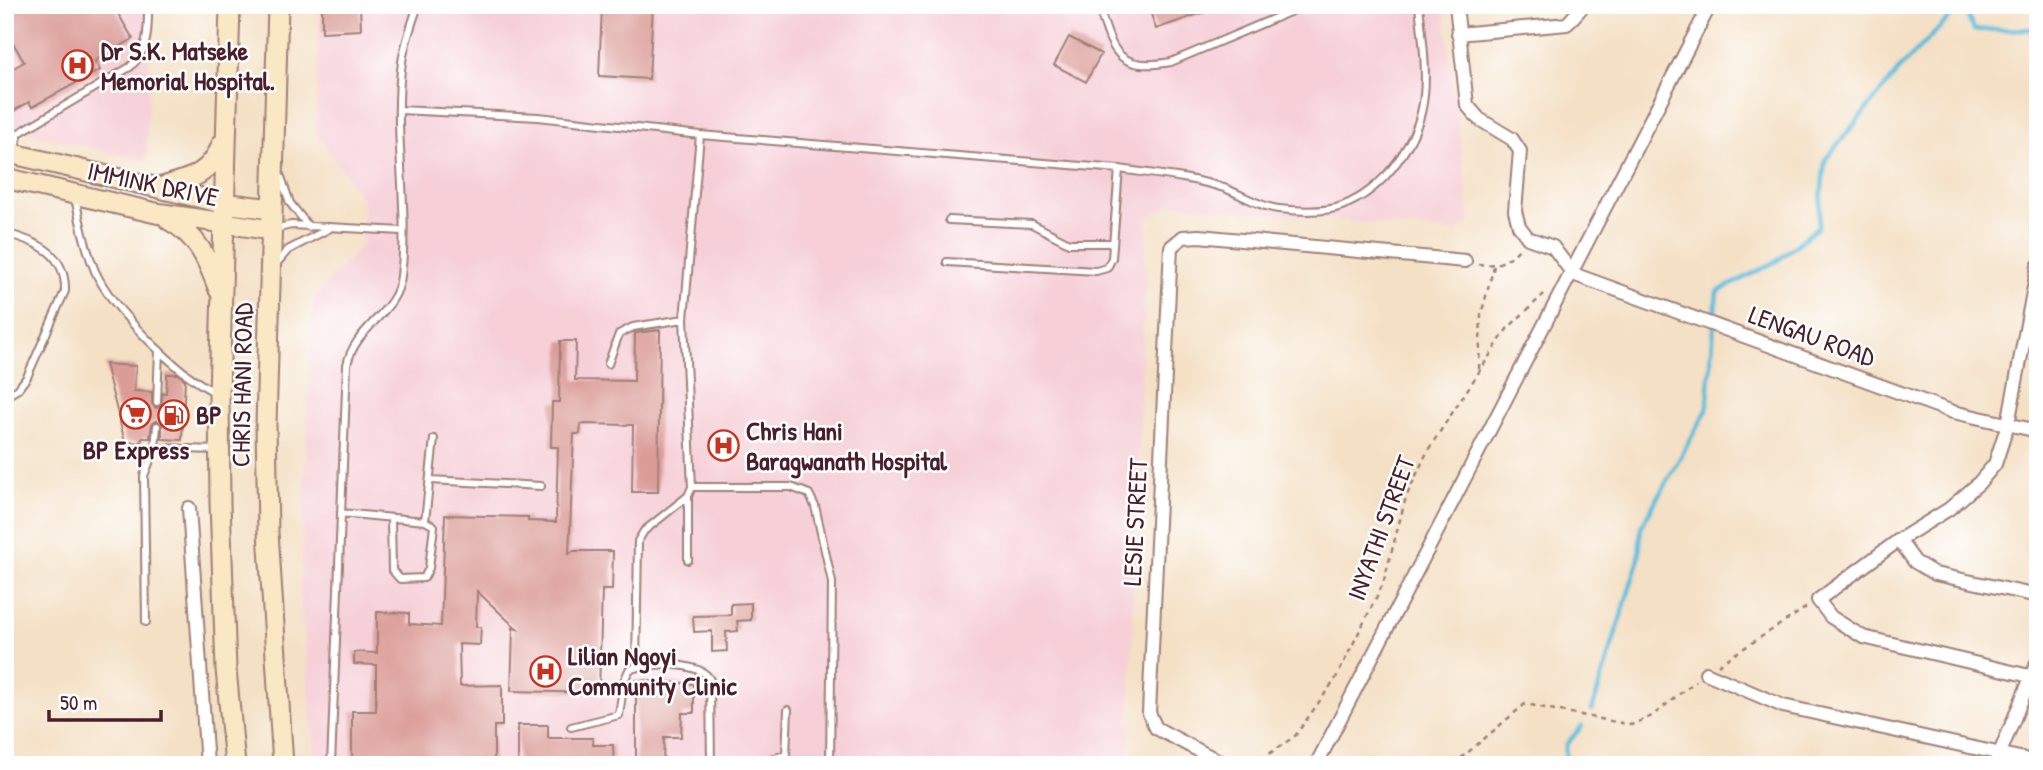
<svg xmlns="http://www.w3.org/2000/svg" width="2043" height="770" viewBox="0 0 2043 770" font-family="'Patrick Hand',sans-serif">
  <style>
    .built { fill: #f6cfd7 }
    .lines { fill: none; stroke-linecap: round; stroke-linejoin: round }
    .stream { stroke: #5cbcda; stroke-width: 4.5 }
    .building { fill: #db9c97 }
    .lane-casing { stroke: #9f8078; stroke-width: 10 }
    .street-casing { stroke: #9f8078; stroke-width: 16 }
    .secondary-casing { stroke: #9f8078; stroke-width: 23 }
    .path { stroke: #9f8078; stroke-width: 2.5; stroke-dasharray: 5 5; stroke-linecap: butt }
    .lane { stroke: #fff; stroke-width: 6 }
    .street { stroke: #fff; stroke-width: 12 }
    .secondary { stroke: #fae7c3; stroke-width: 19 }
    .labels { text-anchor: middle; stroke-width: 5; stroke-linejoin: round; paint-order: stroke }
    .poi-label { font-size: 26px; font-weight: bold; fill: #4a1f2b; stroke: #fff; text-anchor: start }
    .street-label { font-size: 26px; fill: #4a1f2b; stroke: #fff }
  </style>
  <rect width="100%" height="100%" fill="#fff"/>
  <filter id="ink" filterUnits="userSpaceOnUse"><feTurbulence type="fractalNoise" baseFrequency=".0143" numOctaves="2"/><feDisplacementMap in="SourceGraphic" scale="14" xChannelSelector="R" yChannelSelector="G"/><feConvolveMatrix kernelMatrix="1 2 1 2 8 2 1 2 1" color-interpolation-filters="sRGB"/></filter>
  <filter id="wash" filterUnits="userSpaceOnUse"><feTurbulence type="fractalNoise" baseFrequency=".00686" numOctaves="4" result="noise"/><feDisplacementMap in="SourceGraphic" scale="28" xChannelSelector="R" yChannelSelector="G"/><feGaussianBlur stdDeviation="1.57" result="paint"/><feColorMatrix in="noise" values="0 0 0 0 0 0 0 0 0 0 0 0 0 0 0 0 0 1.4 0 .05"/><feComposite in="paint" operator="in"/></filter>
  <g filter="url(#wash)">
    <rect width="100%" height="100%" fill="#f4e0c5"/>
    <path class="built" d="M5 5H152L146 161 5 127Z
      M320 5H1444L1470 221 1458 232 1171 204 1147 219 1128 765H316L300 594 313 298 362 245 363 200 316 133Z"/>
    <g class="lines">
      <path class="stream" d="M1592 710 1639 558 1641 527 1707 410 1717 292 1777 261 1818 227 1825 160 1903 65 1962 5 1974 30 2038 29
        M1565 765 1566 745 1582 726"/>
    </g>
    <g id="blocks">
      <path class="building" d="M5 5H113L133 39 95 61 100 70 32 107 29 102 5 116V73L24 62 5 29Z
        M322 5H360L361 30 322 32Z
        M602 5H653L649 79 599 76Z
        M1148 5H1218L1219 7 1156 29Z
        M1069 37 1101 54 1086 82 1054 65Z
        M660 330 658 492H632L633 425 581 424 580 434H574L569 554 573 551H613L612 590H602L599 693 511 691 513 628 517 629 477 591 476 627H481L480 645 459 644 460 686 502 685V726H494V765H352V711H376V665L354 664V652L377 653V612L409 613V624L441 626 445 515 528 517V521L556 522 558 447H551L552 402H559L560 341H576L575 380 634 381 635 333Z
        M105 364 136 366 134 391 152 392V404L156 408 161 406 163 393H166L167 374H178L185 380 182 440 162 439V424L157 420 152 423 150 438H142L141 443 125 442Z
        M751 603V620L737 621 738 631 726 632 727 651 712 652V631L694 632 693 616 731 615V604Z
        M636 680 694 684V713H682L681 737H664L663 765H636Z
        M518 725H548V738H593V745H613L614 765H518Z"/>
    </g>
  </g>
  <g filter="url(#ink)">
    <use href="#blocks" fill-opacity="0" stroke="#9f8078" stroke-width="2"/>
    <g class="lines">
      <defs>
        <path id="lane" d="M1098 5C1113 50 1115 72 1171 62L1306 5
          M400 110 538 117 700 135 1119 169C1154 174 1190 177 1224 188 1241 194 1260 207 1279 209 1298 211 1323 213 1342 206 1384 190 1420 141 1424 95 1427 66 1422 35 1419 5
          M7 177 19 133 130 67C149 50 148 30 148 5
          M281 177 290 203 309 227
          M75 197C80 222 85 247 95 271 112 309 179 376 217 393
          M949 220 1032 224 1069 243H1113
          M275 229 291 225 402 231
          M5 233C38 242 66 253 65 291L27 377 18 389 5 397
          M947 262 1096 271 1107 268 1112 258 1119 169
          M276 264 288 250 330 228
          M608 364 619 334 633 327 684 319 700 135
          M157 402 159 350
          M155 448 216 450
          M430 480 541 486
          M692 487H791L809 494 815 506 832 582 830 765
          M341 513 425 521 434 526 429 568 424 578 400 579 392 570 391 519
          M425 521 434 439
          M688 560V496
          M146 622 144 476 155 448 157 426
          M636 667 638 541 644 531 688 496 692 487 684 319
          M571 727 619 715 624 681 629 670C646 662 702 661 710 680L711 765
          M331 765 347 365C355 326 397 314 401 276 410 205 392 133 402 62 405 42 412 24 418 5
          M749 765 786 755 788 710"/>
        <path id="street" d="M1456 5 1467 105 1479 119 1512 139 1520 151 1515 211 1519 226 1528 238 1553 247 1573 274 1953 412 2038 431
          M1458 34 1567 24 1584 5
          M2038 266 2008 424 1995 464 1978 484 1949 509 1899 540 1818 600 1831 617 1863 637 2038 678
          M189 508 207 765
          M1899 540 1915 562 1935 574 2038 596
          M1706 673 1783 706 2038 762
          M1226 765 1156 728 1149 713 1171 247 1183 237 1199 236 1465 261
          M1316 765 1710 5
          M1995 765 2038 660"/>
        <path id="secondary" d="M230 5 219 395 220 503 226 669 235 765
          M278 5 266 425 268 532 283 765
          M5 152 223 203 272 209
          M5 178 156 213 271 230
          M162 187C191 179 211 174 222 144
          M169 220C198 235 208 261 219 290"/>
      </defs>
      <use href="#lane" class="lane-casing"/>
      <use href="#street" class="street-casing"/>
      <use href="#secondary" class="secondary-casing"/>
      <path class="path" d="M1478 264C1497 267 1509 261 1521 247
        M1479 369 1481 315 1494 266
        M1718 665 1807 607
        M1253 765 1295 736 1336 678 1383 584 1406 497 1428 450 1507 329 1544 294
        M1453 765 1525 704 1631 725 1652 716 1696 681"/>
      <use href="#lane" class="lane"/>
      <use href="#street" class="street"/>
      <use href="#secondary" class="secondary"/>
    </g>
  </g>
  <defs>
    <symbol id="hospital-ring" viewBox="-11 -11 22 22"><circle r="9.5" fill="#fff" stroke="#c8321e" stroke-width="1.5"/><path d="M-5-5h3v3.5h4V-5h3V5h-3V1.5h-4V5h-3Z" fill="#c8321e"/></symbol>
    <symbol id="supermarket-ring" viewBox="-11 -11 22 22"><circle r="9.5" fill="#fff" stroke="#c8321e" stroke-width="1.5"/><path d="M-6-5.5h2.5l.6 2H6L4.5 2H-2.5L-4.4-4H-6ZM-1.5 3.2a1.3 1.3 0 1 0 .1 0ZM3 3.2a1.3 1.3 0 1 0 .1 0Z" fill="#c8321e"/></symbol>
    <symbol id="fuel-ring" viewBox="-11 -11 22 22"><circle r="9.5" fill="#fff" stroke="#c8321e" stroke-width="1.5"/><path d="M-5.5-6h7V0h2V4h1.3V-2.5L3-4.5l.8-.8L6-3V5H2.5V1h-1V6h-7ZM-4.2-4.7v3.2H.2V-4.7Z" fill="#c8321e"/></symbol>
  </defs>
  <g fill-rule="evenodd">
    <use href="#hospital-ring" x="60" y="48" width="35" height="35"/>
    <use href="#supermarket-ring" x="118" y="396" width="35" height="35"/>
    <use href="#fuel-ring" x="156" y="398" width="35" height="35"/>
    <use href="#hospital-ring" x="706" y="428" width="35" height="35"/>
    <use href="#hospital-ring" x="528" y="654" width="35" height="35"/>
  </g>
  <g class="labels">
    <g class="poi-label">
      <text x="101" y="60">Dr S.K. Matseke<tspan x="101" dy="30">Memorial Hospital.</tspan></text>
      <text x="196" y="424">BP</text>
      <text x="746" y="440">Chris Hani<tspan x="746" dy="30">Baragwanath Hospital</tspan></text>
      <text x="136" y="459" text-anchor="middle">BP Express</text>
      <text x="568" y="665">Lilian Ngoyi<tspan x="568" dy="30">Community Clinic</tspan></text>
    </g>
    <g class="street-label">
      <text transform="translate(153 184) rotate(12)" y="9">IMMINK DRIVE</text>
      <text transform="translate(1812 336) rotate(20)" y="9">LENGAU ROAD</text>
      <text transform="translate(242 385) rotate(-89)" y="9">CHRIS HANI ROAD</text>
      <text transform="translate(1135 522) rotate(-87)" y="9">LESIE STREET</text>
      <text transform="translate(1381 528) rotate(-70)" y="9">INYATHI STREET</text>
    </g>
  </g>
  <rect width="2043" height="770" fill="none" stroke="#fff" stroke-width="28"/>
  <path d="M49 710v10h112v-10" fill="none" stroke="#4a1f2b" stroke-width="3.5"/>
  <text x="60" y="710" font-size="21" fill="#4a1f2b" stroke="#ffffff" stroke-width="5" paint-order="stroke">50 m</text>
</svg>
